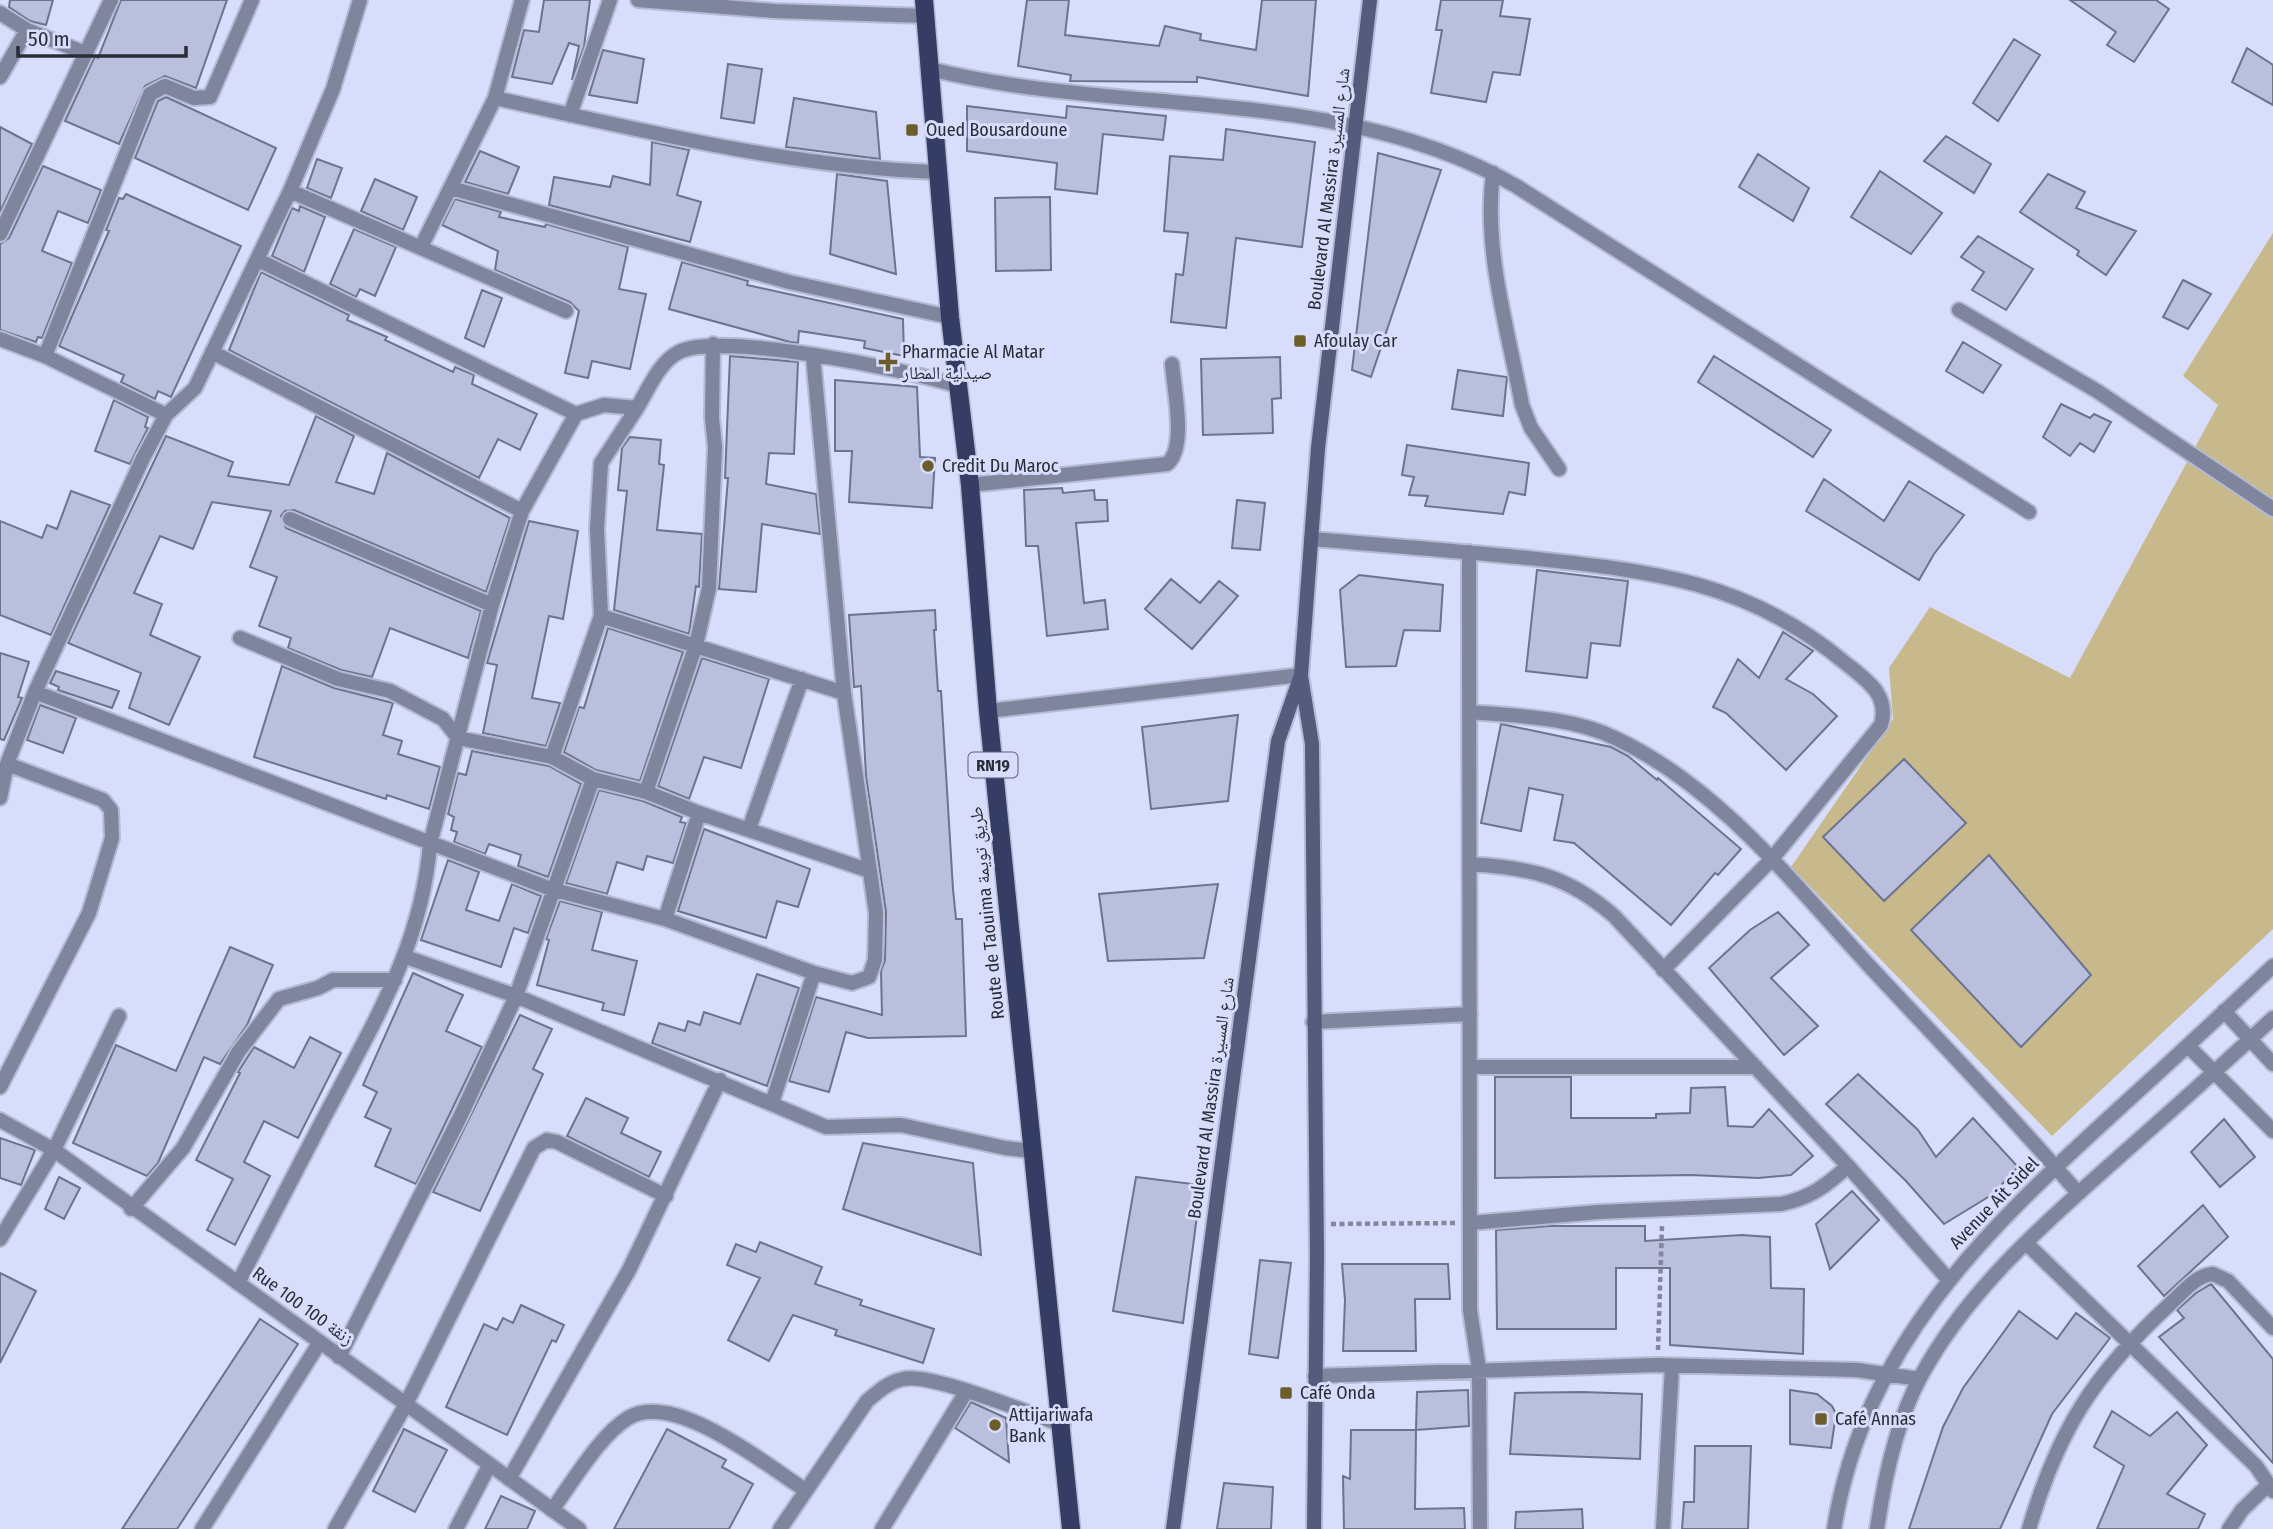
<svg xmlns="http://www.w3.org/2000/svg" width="2273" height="1529" viewBox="0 0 2273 1529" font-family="'Fira Sans Condensed','Noto Naskh Arabic',sans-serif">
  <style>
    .green { fill: #c8b98c }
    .building { fill: #b9bfdc; stroke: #6d738d; stroke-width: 2 }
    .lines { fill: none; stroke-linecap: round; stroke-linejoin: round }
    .minor-casing { stroke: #b4bad4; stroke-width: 18 }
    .tertiary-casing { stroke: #b4bad4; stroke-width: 18 }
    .secondary-casing { stroke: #b4bad4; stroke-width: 18 }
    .primary-casing { stroke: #b4bad4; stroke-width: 21 }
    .path { stroke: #83879c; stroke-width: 4.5; stroke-dasharray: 5 3.5; stroke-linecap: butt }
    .minor { stroke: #80859e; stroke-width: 14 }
    .tertiary { stroke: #80859e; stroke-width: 14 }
    .secondary { stroke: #545b7d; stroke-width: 14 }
    .primary { stroke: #363d65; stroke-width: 18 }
    .poi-dot { fill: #6d5d2b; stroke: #d7ddfb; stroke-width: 2.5 }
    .labels { text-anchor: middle; stroke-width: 6; stroke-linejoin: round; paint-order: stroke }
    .shield { fill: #d7ddfb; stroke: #5e6272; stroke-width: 2 }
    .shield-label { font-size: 16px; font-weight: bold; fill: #2a2d38 }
    .poi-label { font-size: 18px; fill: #2a2d38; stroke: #d7ddfb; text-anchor: start }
    .street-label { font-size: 18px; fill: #2a2d38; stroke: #d7ddfb }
  </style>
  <rect width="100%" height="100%" fill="#d7ddfb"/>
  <path class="green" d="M2273 233V929L2052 1136 1791 867 1893 719 1889 668 1930 607 2070 678 2218 405 2183 376Z"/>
  <path class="building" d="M10 0H53L46 25 30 21 9 7Z
    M121 0H227L196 88 165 76 145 86 119 144 65 121 95 56 98 58Z
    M544 0H590L584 47 572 80 579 46 569 43 552 84 512 77 524 30 539 32Z
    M1027 0H1069L1065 35 1159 46 1165 26 1201 34 1200 40 1256 50 1262 0H1316L1308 96 1197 77V82L1070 81 1071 75 1018 66Z
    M1441 0H1503L1500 16 1530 19 1520 75 1493 72 1486 102 1431 93 1442 30H1436Z
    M2070 0H2156L2169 9 2134 62 2107 45 2116 32Z
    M2014 39 2040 55 1998 121 1973 103Z
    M2247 48 2273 65V105L2232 82Z
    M603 50 644 59 637 103 589 95Z
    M728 64 762 69 754 123 721 118Z
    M166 97 276 148 248 210 135 158 158 101Z
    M794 98 876 112 880 159 786 147Z
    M967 106 1066 118 1067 106 1166 116 1163 140 1103 134 1097 194 1055 189 1057 163 967 151Z
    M0 127 32 144 0 212Z
    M1226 129 1315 142 1302 247 1236 238 1226 328 1171 322 1176 274 1183 275 1188 233 1164 231 1170 156 1223 160Z
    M1946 136 1991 164 1974 193 1924 161Z
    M652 142 689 150 677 195 701 202 690 242 549 205 554 177 610 187 613 176 650 185Z
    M480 151 519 167 508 194 465 182Z
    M1378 153 1441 170 1371 377 1352 370Z
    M1758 154 1809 188 1793 221 1739 187Z
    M317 159 342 168 331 198 307 188Z
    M43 166 101 190 88 223 58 211 42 251 72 263 42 338 38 337 36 342 0 330V244L9 238Z
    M1880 171 1942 213 1911 254 1851 217Z
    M837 174 887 181 896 274 830 254Z
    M2048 174 2085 192 2076 208 2136 231 2106 275 2077 255 2079 251 2020 212Z
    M375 179 417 197 403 230 361 211Z
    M126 194 241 246 171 397 158 391 155 399 121 382 124 375 59 346 109 231 106 230 119 198 123 199Z
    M1050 197 1051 270 996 271 995 198Z
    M455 199 501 212 499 217 545 227 546 224 628 247 619 289 646 294 630 369 592 361 588 378 565 373 579 311 570 302 495 270 498 251 442 225Z
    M300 206 325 217 304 272 272 256 292 208 299 211Z
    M354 229 396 247 375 296 360 289 356 297 330 284Z
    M1978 236 2033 269 2006 310 1972 290 1984 272 1961 257Z
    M682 262 748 281 747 285 903 319 904 356 864 348 865 341 799 331 798 343 790 342 669 309Z
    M261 272 349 315 347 320 387 337 385 340 453 372 455 367 474 375 472 384 537 414 520 450 498 439 479 478 229 350Z
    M2183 280 2211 294 2188 329 2163 317Z
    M482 290 502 298 484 347 465 338Z
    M1963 342 2001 365 1983 393 1946 371Z
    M730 356 798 362 794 454 769 453 766 484 816 494 820 534 762 524 756 592 719 589 728 478H725Z
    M1714 356 1831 430 1813 457 1698 382Z
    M1280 357 1281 398 1272 399 1273 433 1203 435 1201 359Z
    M1458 370 1507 377 1503 416 1452 409Z
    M835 380 917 387 920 457 935 458 932 508 849 502 852 451H835Z
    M114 400 148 417 145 427 148 428 130 464 95 451Z
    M2061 404 2090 418 2094 414 2111 422 2094 452 2080 443 2070 456 2043 437Z
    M316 416 354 436 336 482 374 494 387 453 510 518 486 592 294 510 285 511 281 516 286 528 481 611 468 658 390 628 372 677 341 670 288 648 291 638 259 626 277 577 250 567 271 511 212 502 193 549 160 536 134 593 162 604 150 635 200 657 169 725 129 708 141 673 68 643 166 436 233 462 228 476 289 485Z
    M630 437 661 440 659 464 664 465 657 530 702 534 699 587 696 586 689 634 614 610 627 491 618 490 622 448Z
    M1407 445 1529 463 1525 495 1509 492 1503 514 1425 506 1428 496 1409 495 1414 477 1402 475Z
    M1824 479 1884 521 1909 481 1964 515 1934 554 1919 580 1806 511Z
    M1062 488 1063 493 1094 490 1095 500H1107L1108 521 1076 523 1084 603 1105 600 1108 629 1047 636 1038 546H1026L1024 490Z
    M71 491 110 505 51 635 0 615V521L42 538 47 525 57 529Z
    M1237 500 1265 503 1260 550 1232 548Z
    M529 521 578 531 563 619 549 616 532 698 560 703 546 746 483 733 497 665 487 663Z
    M1537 570 1628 581 1620 646 1591 643 1587 678 1526 671Z
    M1359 575 1443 585 1440 631 1404 630 1396 666 1346 667 1340 590Z
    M1171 579 1200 603 1219 581 1238 596 1192 649 1145 609Z
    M935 610 936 630H934L938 691H941L953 889 956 919H962L966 1036 868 1038 846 1032 829 1092 789 1081 816 997 882 1015 881 971 885 960 886 912 866 776 861 686 854 687 849 615Z
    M608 628 683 652 640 781 596 770 564 752 579 707 584 708Z
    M1783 632 1813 651 1786 679 1813 694 1837 716 1786 770 1726 713 1713 707 1738 659 1759 678Z
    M0 653 29 662 18 697 22 698 4 740 0 739Z
    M702 658 769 679 741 768 704 757 689 799 658 786Z
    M282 666 334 688 393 703 383 735 402 741 398 754 440 767 429 809 387 795 386 799 254 757Z
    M56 671 119 691 112 708 58 690 59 687 50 683Z
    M40 705 76 718 63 753 27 740Z
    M1238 715 1228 801 1151 809 1142 727Z
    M1501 724 1611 747 1628 756 1657 780 1658 778 1741 849 1718 875 1715 873 1671 925 1574 843 1554 840 1563 795 1529 788 1521 831 1481 823Z
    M472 751 549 766 581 784 548 877 518 866 521 855 489 844 485 854 454 842 457 832 451 830 454 817 448 814 458 773 466 775Z
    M1904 759 1966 823 1884 901 1823 837Z
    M599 790 643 801 682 817 680 822 686 823 673 863 647 856 643 870 617 862 607 894 566 883Z
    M704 829 810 869 798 907 777 901 766 938 678 911Z
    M1989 855 2091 975 2021 1047 1911 930Z
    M448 860 479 872 466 910 499 921 512 884 541 896 528 933 514 928 501 967 421 940Z
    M1218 884 1204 958 1108 961 1099 894Z
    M560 901 602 912 592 950 637 961 624 1015 602 1010 604 1003 537 985 549 940 546 939Z
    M1778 912 1809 945 1771 978 1818 1026 1784 1055 1709 968 1750 930Z
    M230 947 273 965 247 1025 220 1064 204 1057 158 1163 147 1176 73 1143 116 1045 176 1071Z
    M413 973 463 995 446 1031 482 1047 416 1184 375 1166 391 1129 365 1117 377 1092 363 1085Z
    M757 974 799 988 767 1086 652 1043 659 1023 685 1031 688 1021 700 1025 704 1012 740 1024Z
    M520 1015 552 1029 533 1069 543 1074 480 1211 433 1192Z
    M310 1037 341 1053 298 1138 264 1121 244 1162 270 1176 235 1245 207 1230 233 1179 196 1160 240 1073 238 1072 254 1047 294 1068Z
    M1858 1074 1918 1130 1936 1157 1973 1118 2018 1167 1993 1194 1944 1224 1906 1181 1826 1104Z
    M1495 1077H1571V1118H1656V1114L1690 1113 1691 1088 1725 1087 1728 1126 1753 1127 1769 1109 1813 1156 1791 1175 1758 1178 1691 1175 1495 1178Z
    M586 1098 628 1118 621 1133 661 1152 649 1177 567 1136Z
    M2224 1119 2255 1157 2220 1187 2191 1152Z
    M0 1138 35 1150 21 1185 0 1178Z
    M863 1143 973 1163 981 1255 843 1209Z
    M59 1177 80 1188 64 1219 45 1209Z
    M1136 1177 1201 1185 1183 1323 1113 1311Z
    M1852 1191 1879 1220 1830 1269 1816 1224Z
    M2203 1205 2228 1237 2164 1296 2138 1266Z
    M1550 1226H1645V1241L1742 1235 1770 1237 1771 1288 1804 1289 1803 1354 1670 1345V1268H1616V1329H1497L1496 1230Z
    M760 1242 822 1267 815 1284 862 1300 860 1305 934 1329 923 1363 835 1335 837 1330 793 1315 769 1361 728 1340 760 1278 727 1265 736 1244 756 1252Z
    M1260 1260 1291 1263 1278 1358 1249 1354Z
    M1342 1264H1448L1450 1299H1415L1416 1351H1343L1345 1300Z
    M0 1273 36 1291 0 1363Z
    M2211 1284 2273 1359V1463L2159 1337 2184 1318 2177 1310 2196 1293Z
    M521 1305 564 1325 556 1342 552 1340 507 1435 446 1407 484 1324 497 1330 503 1318 513 1323Z
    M2019 1311 2057 1339 2076 1313 2110 1338 2052 1414 2000 1529H1909L1943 1427 1963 1388Z
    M260 1319 298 1344 177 1529H122Z
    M1468 1390 1469 1426 1416 1430 1417 1392Z
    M1790 1390 1817 1394 1832 1406 1836 1414 1831 1448 1790 1444Z
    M1582 1392 1642 1394 1640 1459 1510 1454 1515 1393Z
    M971 1402 1006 1418 1009 1462 955 1428Z
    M2112 1411 2150 1436 2177 1412 2207 1445 2167 1494 2205 1514 2198 1529H2097L2124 1466 2094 1447Z
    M404 1429 447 1450 415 1512 373 1491Z
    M667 1429 726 1460 722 1467 753 1484 729 1529H614Z
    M1351 1430H1416L1415 1509 1464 1508 1465 1529H1344L1343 1476 1350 1479Z
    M1695 1446H1751L1748 1529H1682L1684 1502H1694Z
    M1224 1483 1273 1487 1271 1529H1217Z
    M501 1496 535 1511 527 1529H485Z
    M1582 1509 1583 1529H1515L1516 1512Z"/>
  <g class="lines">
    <defs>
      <path id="minor" d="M638 0 774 11 926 16
        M0 13 27 30 85 53
        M930 69C1123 117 1339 84 1516 186L2029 512
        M0 77 27 30
        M495 98C640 130 788 167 937 172
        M570 115 610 0
        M1493 173C1483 250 1508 329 1522 405L1531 428 1559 469
        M451 188 789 282 950 317
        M290 191 566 311
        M0 234 111 0
        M421 247 495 98 522 0
        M258 260 576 414
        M1959 310 2097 391 2273 509
        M0 339 45 356 166 415
        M212 352 522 511
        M45 356 150 94 165 86 194 98 210 97 252 0
        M970 485 1167 464C1187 448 1174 390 1172 364
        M290 519 492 605
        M1311 539C1383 545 1456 551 1528 558 1650 571 1746 580 1844 662 1866 680 1890 694 1881 725L1771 860 1663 970
        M1469 552 1470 1310 1479 1369 1480 1529
        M601 616 844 693
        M240 638 338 679 390 691 443 719 458 738 552 757 593 779 646 792 699 813 870 871
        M35 692 551 889 665 919 814 973 852 983 869 977 875 960 876 913 844 693 813 356
        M988 711 1301 675
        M1469 712C1517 716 1571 717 1615 738 1720 787 1796 887 1874 971 1942 1044 2013 1117 2078 1193
        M552 757 601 616 597 529 601 463 637 408
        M646 792 696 645 709 588 715 447 712 418 713 344
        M0 798 7 764 35 692 143 458 166 415 195 388 290 191 333 89 360 0
        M749 829 802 679
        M1470 864C1530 868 1567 875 1614 916L1848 1166 1948 1279
        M665 919 699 813
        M406 957 516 996 826 1127 901 1125 1005 1148 1032 1151
        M2224 1011 2273 1064
        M1313 1022 1470 1014
        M2188 1046 2273 1131
        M1470 1067H1756
        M0 1087 89 913 112 838 111 810 103 800 7 764
        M772 1103 814 973
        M131 1209 183 1148 239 1051 279 999 318 988 333 980H395
        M1470 1223 1599 1212 1781 1204C1810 1198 1826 1186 1848 1166
        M0 1239 54 1150 119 1016
        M2026 1243 2256 1466 2273 1491
        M238 1283C270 1221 302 1159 335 1097 379 1013 422 941 430 844L492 605 522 511 576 414 604 405 637 408C648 390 659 362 679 352 720 331 909 370 958 386
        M339 1357 461 1115 516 996 593 779
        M1315 1376 1657 1365 1857 1370 1919 1379
        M509 1479 629 1270 720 1080
        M552 1510C572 1483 600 1435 628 1418 674 1390 765 1464 805 1490
        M202 1529 320 1342
        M335 1529 405 1406 534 1148 547 1140 557 1142 666 1196
        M456 1529 489 1466
        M780 1529 867 1401C878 1392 888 1382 903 1379 929 1372 1031 1414 1063 1425
        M882 1529 966 1392
        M1663 1529 1672 1366
        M1834 1529C1863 1348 1984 1232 2113 1114 2167 1065 2220 1016 2273 966
        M1877 1529C1884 1480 1897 1420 1921 1376 1968 1289 2046 1222 2119 1157 2171 1111 2223 1065 2273 1018
        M2029 1529C2058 1430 2094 1374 2170 1304 2182 1293 2196 1275 2213 1274L2228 1281 2273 1328
        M2229 1529 2242 1510 2269 1484"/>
      <path id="tertiary" d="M0 1120 54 1150 579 1529"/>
      <path id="secondary" d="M1301 676 1312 744 1317 1255 1314 1529
        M1173 1529 1278 741 1301 675 1318 448 1370 0"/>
      <path id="primary" d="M924 0 950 317 970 485 988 711 1071 1529"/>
    </defs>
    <use href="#minor" class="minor-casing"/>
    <use href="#tertiary" class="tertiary-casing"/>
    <use href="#secondary" class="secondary-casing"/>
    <use href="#primary" class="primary-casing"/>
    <path class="path" d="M1331 1224 1455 1223
      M1658 1350 1662 1226"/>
    <use href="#minor" class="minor"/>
    <use href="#tertiary" class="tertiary"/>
    <use href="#secondary" class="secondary"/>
    <use href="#primary" class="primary"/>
  </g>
  <g class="poi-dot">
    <rect x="905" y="123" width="14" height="14" rx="3.5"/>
    <rect x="1293" y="334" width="14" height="14" rx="3.5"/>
    <path d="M884.5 351.5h7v7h7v7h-7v7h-7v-7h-7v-7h7z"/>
    <circle cx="928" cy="466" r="7"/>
    <rect x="1279" y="1386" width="14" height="14" rx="3.5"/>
    <rect x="1814" y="1412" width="14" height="14" rx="3.5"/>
    <circle cx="995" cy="1425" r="7"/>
  </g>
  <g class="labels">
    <rect class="shield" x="968.5" y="752.5" width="49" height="25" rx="5"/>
    <g class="shield-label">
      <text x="993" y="771">RN19</text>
    </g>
    <g class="poi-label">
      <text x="926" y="136">Oued Bousardoune</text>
      <text x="1314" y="347">Afoulay Car</text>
      <text x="902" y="358">Pharmacie Al Matar<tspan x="902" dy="21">صيدلية المطار</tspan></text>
      <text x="942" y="472">Credit Du Maroc</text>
      <text x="1300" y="1399">Café Onda</text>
      <text x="1009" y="1421">Attijariwafa<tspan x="1009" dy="21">Bank</tspan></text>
      <text x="1835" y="1425">Café Annas</text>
    </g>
    <g class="street-label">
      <text transform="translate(1329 189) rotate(-83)" y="6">Boulevard Al Massira شارع المسيرة</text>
      <text transform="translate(987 913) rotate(-96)" y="6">Route de Taouima طريق تويمة</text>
      <text transform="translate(1211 1098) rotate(-82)" y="6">Boulevard Al Massira شارع المسيرة</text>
      <text transform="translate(1994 1203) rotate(-46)" y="6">Avenue Ait Sidel</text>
      <text transform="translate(303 1306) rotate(36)" y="6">Rue 100 زنقة 100</text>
    </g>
  </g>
  <path d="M18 46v10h168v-10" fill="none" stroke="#2a2d38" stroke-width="3.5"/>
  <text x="28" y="46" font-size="21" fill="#2a2d38" stroke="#d7ddfb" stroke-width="5" paint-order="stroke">50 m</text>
</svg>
